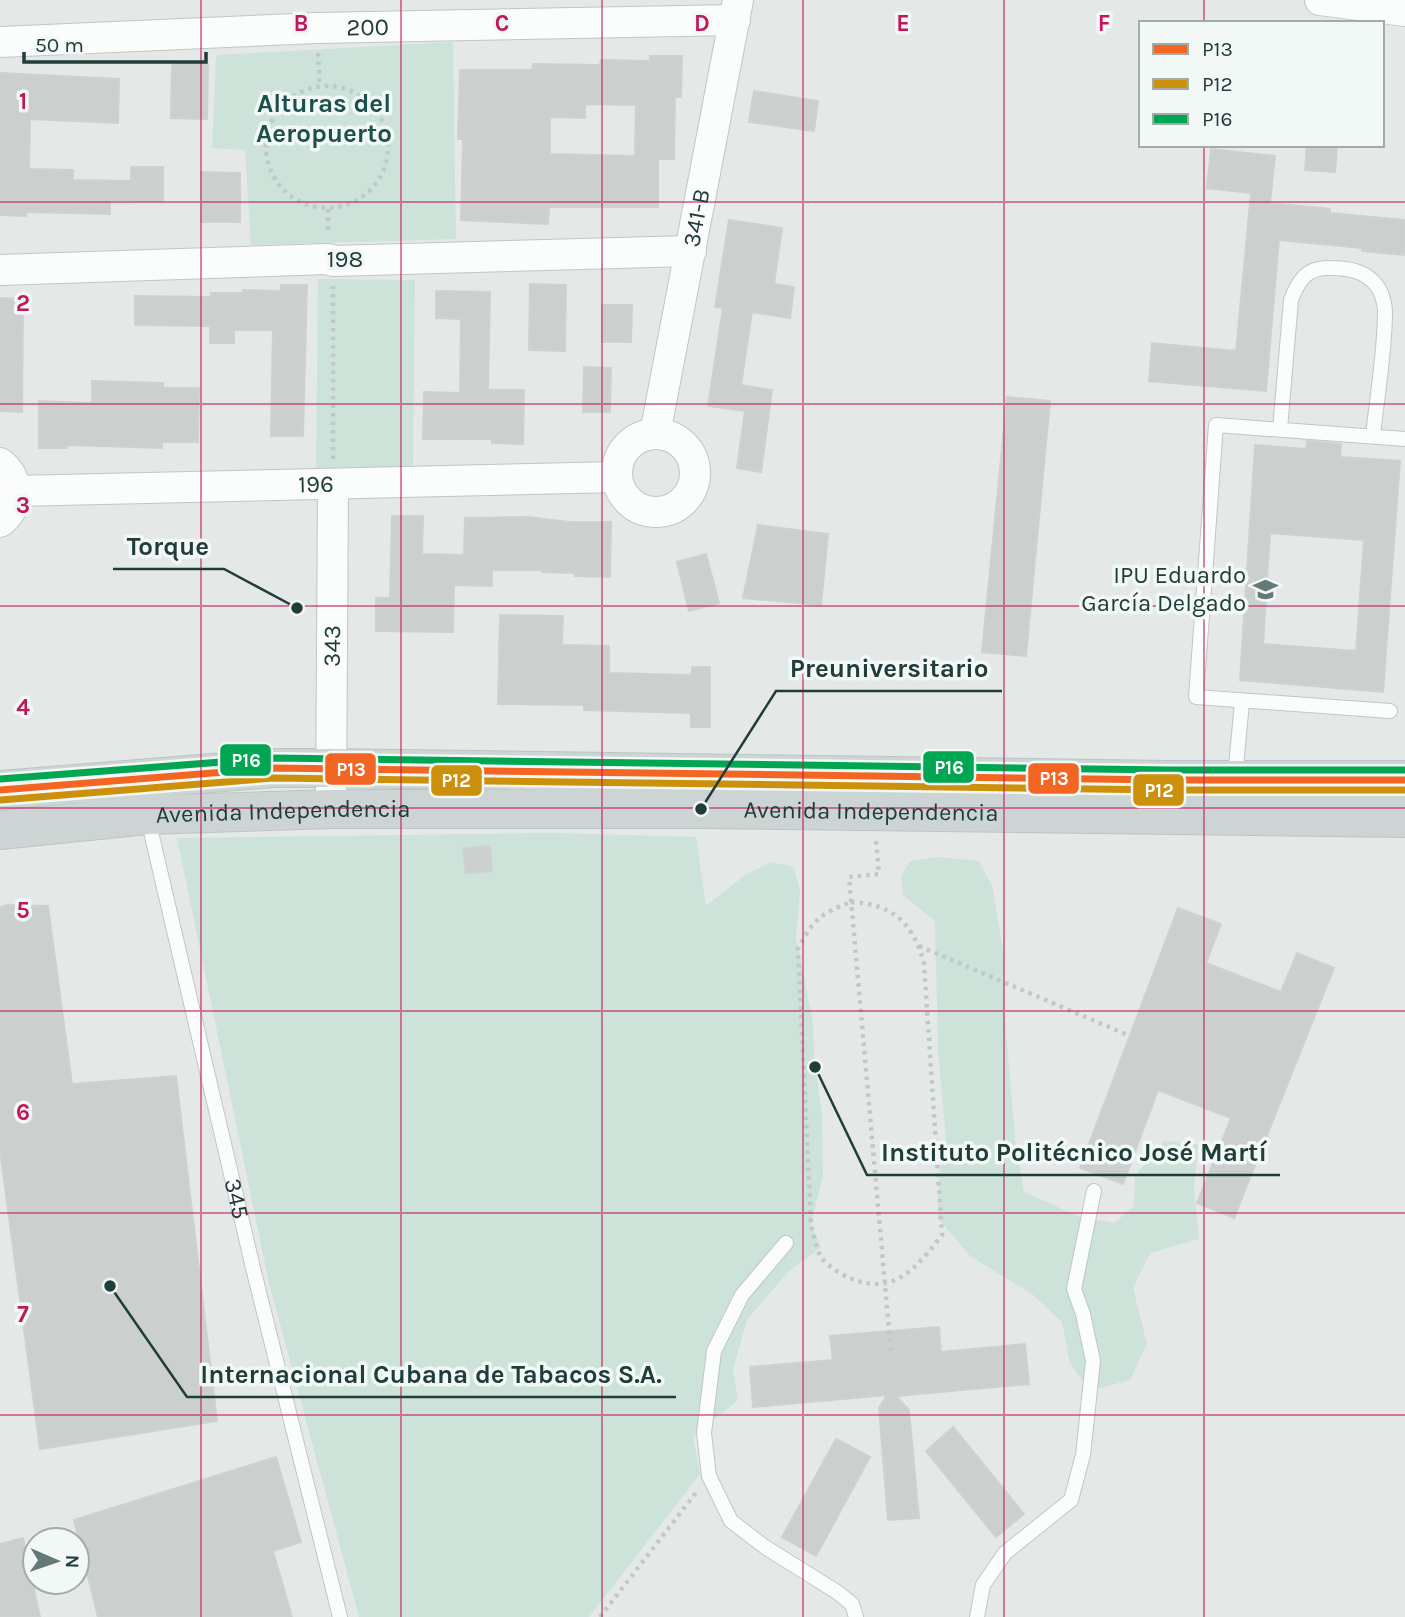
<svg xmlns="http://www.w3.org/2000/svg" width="1405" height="1617" viewBox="0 0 1405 1617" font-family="Karla,sans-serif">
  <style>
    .green { fill: #cde2d8 }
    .building { fill: #cbd0cf; stroke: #cdd2d1; stroke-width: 2; fill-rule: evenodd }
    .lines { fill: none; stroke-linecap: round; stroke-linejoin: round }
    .lane-casing { stroke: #c1c6c5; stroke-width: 16 }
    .street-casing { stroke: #c1c6c5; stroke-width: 32 }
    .primary-casing { stroke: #bcc5c5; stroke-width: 40 }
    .path { stroke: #c1c9c8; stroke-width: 4.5; stroke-dasharray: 3.5 5; stroke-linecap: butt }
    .lane { stroke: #fbfcfc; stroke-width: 14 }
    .street { stroke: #fbfcfc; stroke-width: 30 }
    .primary { stroke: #cdd5d4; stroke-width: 38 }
    .bus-1-casing { stroke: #f2f8f6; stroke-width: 12 }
    .bus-2-casing { stroke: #f2f8f6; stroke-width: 12 }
    .bus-3-casing { stroke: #f2f8f6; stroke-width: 12 }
    .bus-1 { stroke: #f26522; stroke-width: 7 }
    .bus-2 { stroke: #cc910c; stroke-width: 7 }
    .bus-3 { stroke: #00a651; stroke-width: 7 }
    .grid { fill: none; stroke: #c2185b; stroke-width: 2; stroke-opacity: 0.55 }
    .labels { text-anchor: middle; stroke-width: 7; stroke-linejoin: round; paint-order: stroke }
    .street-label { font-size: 24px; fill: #213d3b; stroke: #f2f8f6 }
    .poi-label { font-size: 24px; fill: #213d3b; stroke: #f2f8f6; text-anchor: end }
    .neighbourhood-label { font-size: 26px; font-weight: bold; fill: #1d4f4d; stroke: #f2f8f6 }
    .grid-label { font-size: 23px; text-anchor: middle; font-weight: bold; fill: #c2185b; stroke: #f2f8f6; stroke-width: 7; stroke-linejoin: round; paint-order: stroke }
    .leader { fill: none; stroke: #213d3b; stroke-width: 2.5 }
    .callout-dot { fill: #213d3b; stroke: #f2f8f6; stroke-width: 2.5 }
    .callout-label { font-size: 26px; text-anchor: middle; font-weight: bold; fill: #213d3b; stroke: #f2f8f6; stroke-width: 7; stroke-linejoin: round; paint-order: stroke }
    .line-badge { stroke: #f2f8f6; stroke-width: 2.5 }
    .badge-label { font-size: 19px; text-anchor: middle; font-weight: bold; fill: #fff }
  </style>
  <rect width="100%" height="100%" fill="#e4e9e8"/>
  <path class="green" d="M453 42 456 239 251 245 245 150 212 148 216 55Z
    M318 279 415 280 413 470 316 468Z
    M554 833 696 837 706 906 745 875 771 862 794 867 800 891 796 938 813 1021 814 1059 822 1113 823 1175 811 1225 821 1247 788 1272 747 1320 733 1369 738 1400 693 1437 700 1474 589 1617H359L269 1283 177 838Z
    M937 857 979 861 992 886 1004 956V1008L1015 1138 1024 1192 1078 1216 1114 1223 1134 1206 1135 1176 1164 1141 1198 1144 1194 1188 1199 1239 1150 1253 1133 1288 1147 1344 1130 1380 1089 1391 1070 1363 1062 1322 1032 1294 970 1256 938 1218 939 1177 946 1139 938 1052 935 921 903 895 901 876 910 861Z"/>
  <path class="building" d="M650 56H682L681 97H675L674 159H658V207H549L548 224 461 220 463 139H458L460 70H532L533 64 600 65 601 60 650 61ZM585 104 636 105 635 156 550 154V117L585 118Z
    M172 64H208L207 119 171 118Z
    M0 73 119 79 118 123 30 119 29 169 73 170V180L131 181V167H163V201L110 200V214L26 212V216L0 215Z
    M754 91 818 101 814 131 749 122Z
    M1307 145H1337L1335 172 1305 170Z
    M1211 149 1275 156 1270 203 1330 209V213L1405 220V255L1362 251V248L1279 240 1266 391 1149 381 1152 343 1236 351 1251 193 1207 188Z
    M201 172 240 173V222H201Z
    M729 220 782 228 774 284 794 287 790 318 752 312 741 385 772 390 761 472 737 468 745 411 708 406 723 308 715 307Z
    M530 284 566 285 565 351 529 350Z
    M281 285H307L303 436H271L273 330H234V343H210V326L135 325V296L211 297V293H243V290L281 291Z
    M436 291 490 292 488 390H524L523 444 492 443V439H423L424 392 460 393 461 319 436 318Z
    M0 298 23 299 22 412 0 411Z
    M602 305H632L631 342H602Z
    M584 367 611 368 610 412H583Z
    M92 381 163 383V388H199L198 442H162V448L67 445V448H39V401L92 403Z
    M1007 397 1050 401 1026 656 982 652Z
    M1307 441 1341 444 1340 457 1400 461 1383 692 1240 680 1255 445 1306 449ZM1270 533 1364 540 1356 651 1263 644Z
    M392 516H423L422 554 464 555 465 518 528 517 569 522H611L610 577 575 576V573L542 572 543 570H492V586L454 585 453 632 376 631V598H390Z
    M758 525 828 534 821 605 743 598Z
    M706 554 719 603 689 611 677 562Z
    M500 615 563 616 562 645 609 646V673L692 675V667H710V727H691V713L584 710V705L498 704Z
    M490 846 492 871 466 873 463 849Z
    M8 905 48 906 72 1084 176 1076 217 1421 40 1449 0 1150V907Z
    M1178 908 1221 924 1206 963 1281 992 1297 953 1334 968 1234 1218 1197 1203 1231 1118 1158 1090 1123 1184 1080 1168Z
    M939 1327 941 1352 1025 1344 1029 1384 896 1396 909 1410 919 1518 888 1520 879 1408 887 1395 753 1407 750 1367 833 1360 830 1336Z
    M953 1427 1024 1514 996 1537 926 1451Z
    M836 1439 870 1457 816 1556 782 1537Z
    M276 1457 301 1542 273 1551 292 1617H98L74 1520Z
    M23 1538 40 1617H0V1544Z"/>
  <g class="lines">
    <defs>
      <g id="lane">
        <path d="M1280 429 1291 300C1298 281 1307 267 1329 268 1347 268 1365 270 1377 286 1382 292 1385 305 1385 312 1385 351 1377 397 1373 436"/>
        <path d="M1390 711 1196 697 1216 425 1405 439"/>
        <path d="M1235 777 1242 702"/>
        <path id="s1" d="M147 815 253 1268 340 1617"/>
        <path d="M786 1243 742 1295 714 1351 704 1433 709 1476 731 1521 765 1547 837 1592 852 1604 856 1617"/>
        <path d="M977 1617 983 1585 1005 1553 1071 1500 1083 1455 1093 1361 1083 1314 1074 1289 1094 1191"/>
      </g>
      <g id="street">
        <path d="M1320 0 1405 11"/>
        <path id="s2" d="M0 42 317 28 735 20"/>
        <path d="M0 270 328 259 333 261 691 251"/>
        <circle cx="656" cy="473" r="39"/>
        <path id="s3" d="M655 434 738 0"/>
        <path d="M0 463C20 478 21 507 0 522"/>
        <path id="s4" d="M15 491 617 477"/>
        <path id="s5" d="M331 809 333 485"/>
      </g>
      <g id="primary">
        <path d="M0 790 274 768H331L1169 780H1405"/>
        <path id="s6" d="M0 830 147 815 331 809H701L1405 818"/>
      </g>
    </defs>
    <use href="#lane" class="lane-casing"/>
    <use href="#street" class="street-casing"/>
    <use href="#primary" class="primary-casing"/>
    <path class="path" d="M318 53 320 87
      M266 147a61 61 0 1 1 122 0a61 61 0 1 1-122 0Z
      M328 209V233
      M333 459V286
      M876 841 879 874 849 877 891 1353
      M851 902C893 904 913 923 924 963L942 1235C918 1266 895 1296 852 1279 842 1275 827 1266 821 1257 816 1248 814 1235 811 1225L798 949C812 920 822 913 851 902Z
      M919 946 1130 1036
      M600 1617 698 1490"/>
    <use href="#lane" class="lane"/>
    <use href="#street" class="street"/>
    <use href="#primary" class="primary"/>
    <defs>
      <path id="bus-1" d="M0 790 274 768 1169 780H1405"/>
      <path id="bus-2" d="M1 800 274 778 1169 790H1405"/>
      <path id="bus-3" d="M0 779 274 758 1169 770H1405"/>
    </defs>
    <use href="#bus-1" class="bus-1-casing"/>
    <use href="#bus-2" class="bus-2-casing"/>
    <use href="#bus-3" class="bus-3-casing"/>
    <use href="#bus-1" class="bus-1"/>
    <use href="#bus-2" class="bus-2"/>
    <use href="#bus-3" class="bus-3"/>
  </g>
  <path class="grid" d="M201 0V1617M401 0V1617M602 0V1617M803 0V1617M1004 0V1617M1204 0V23M1204 145V1617M0 202H1405M0 404H1405M0 606H1405M0 808H1405M0 1011H1405M0 1213H1405M0 1415H1405"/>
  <defs>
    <symbol id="school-bare" viewBox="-9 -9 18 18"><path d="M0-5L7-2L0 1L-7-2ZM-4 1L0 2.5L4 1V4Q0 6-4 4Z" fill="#657978" stroke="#f2f8f6" stroke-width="2.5" paint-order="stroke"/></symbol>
  </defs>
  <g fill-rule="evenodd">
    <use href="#school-bare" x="1248" y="572" width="35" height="35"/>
  </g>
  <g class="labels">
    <g class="street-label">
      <text dy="8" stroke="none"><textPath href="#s2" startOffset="368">200</textPath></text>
      <text dy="8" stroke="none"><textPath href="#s3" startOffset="220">341-B</textPath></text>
      <text x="345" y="267">198</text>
      <text dy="8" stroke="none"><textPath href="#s4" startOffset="301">196</textPath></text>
      <text dy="8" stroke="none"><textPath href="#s5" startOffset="163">343</textPath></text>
      <text dy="8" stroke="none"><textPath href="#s6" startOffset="284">Avenida Independencia</textPath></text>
      <text dy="8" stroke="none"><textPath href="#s6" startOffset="872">Avenida Independencia</textPath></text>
      <text dy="8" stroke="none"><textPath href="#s1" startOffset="394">345</textPath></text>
    </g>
    <g class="poi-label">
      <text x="1246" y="583">IPU Eduardo<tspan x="1246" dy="28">García Delgado</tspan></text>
    </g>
    <g class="neighbourhood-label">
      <text x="324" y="112">Alturas del<tspan x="324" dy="30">Aeropuerto</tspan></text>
    </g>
  </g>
  <g class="grid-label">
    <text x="301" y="31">B</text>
    <text x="502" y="31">C</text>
    <text x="702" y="31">D</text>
    <text x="903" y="31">E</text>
    <text x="1104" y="31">F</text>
    <text x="23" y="109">1</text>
    <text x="23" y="311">2</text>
    <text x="23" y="513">3</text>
    <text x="23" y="715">4</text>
    <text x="23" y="918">5</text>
    <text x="23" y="1120">6</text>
    <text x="23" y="1322">7</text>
  </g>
  <path class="leader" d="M297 608L224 569H113M701 809L776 691H1002M815 1067L867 1175H1280M110 1286L187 1397H676"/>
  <g class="callout-dot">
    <circle cx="297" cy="608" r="7"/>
    <circle cx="701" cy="809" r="7"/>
    <circle cx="815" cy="1067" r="7"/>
    <circle cx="110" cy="1286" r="7"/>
  </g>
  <g class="callout-label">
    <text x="168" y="555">Torque</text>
    <text x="889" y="677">Preuniversitario</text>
    <text x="1074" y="1161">Instituto Politécnico José Martí</text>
    <text x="431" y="1383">Internacional Cubana de Tabacos S.A.</text>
  </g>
  <g class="line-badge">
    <rect x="219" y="743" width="53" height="34" rx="7" fill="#00a651"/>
    <rect x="922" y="750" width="53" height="34" rx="7" fill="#00a651"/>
    <rect x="324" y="752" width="53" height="34" rx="7" fill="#f26522"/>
    <rect x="1027" y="762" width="53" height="33" rx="7" fill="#f26522"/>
    <rect x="430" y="764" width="53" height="33" rx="7" fill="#cc910c"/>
    <rect x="1132" y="773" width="53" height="34" rx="7" fill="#cc910c"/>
  </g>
  <g class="badge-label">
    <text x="246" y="767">P16</text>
    <text x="949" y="774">P16</text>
    <text x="351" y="776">P13</text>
    <text x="1054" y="785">P13</text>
    <text x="456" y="787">P12</text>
    <text x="1159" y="797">P12</text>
  </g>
  <rect x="1139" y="21" width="245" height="126" fill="#f2f8f6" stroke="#9eadab" stroke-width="2"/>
  <rect x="1153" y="44" width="35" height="10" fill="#f26522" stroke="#9eadab" stroke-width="2"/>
  <text x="1202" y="56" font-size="21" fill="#213d3b">P13</text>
  <rect x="1153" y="79" width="35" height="10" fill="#cc910c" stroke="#9eadab" stroke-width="2"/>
  <text x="1202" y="91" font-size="21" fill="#213d3b">P12</text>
  <rect x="1153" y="114" width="35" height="10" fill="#00a651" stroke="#9eadab" stroke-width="2"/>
  <text x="1202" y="126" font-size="21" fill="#213d3b">P16</text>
  <g transform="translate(56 1561) rotate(92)"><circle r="33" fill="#f2f8f6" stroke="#9eadab" stroke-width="2"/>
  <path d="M0-5L12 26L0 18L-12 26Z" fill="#657978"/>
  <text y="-10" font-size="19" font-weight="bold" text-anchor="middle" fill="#213d3b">N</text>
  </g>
  <path d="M24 52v10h182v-10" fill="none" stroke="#213d3b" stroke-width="3.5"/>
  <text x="35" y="52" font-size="21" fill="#213d3b" stroke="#f2f8f6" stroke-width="5" paint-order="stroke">50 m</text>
</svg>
